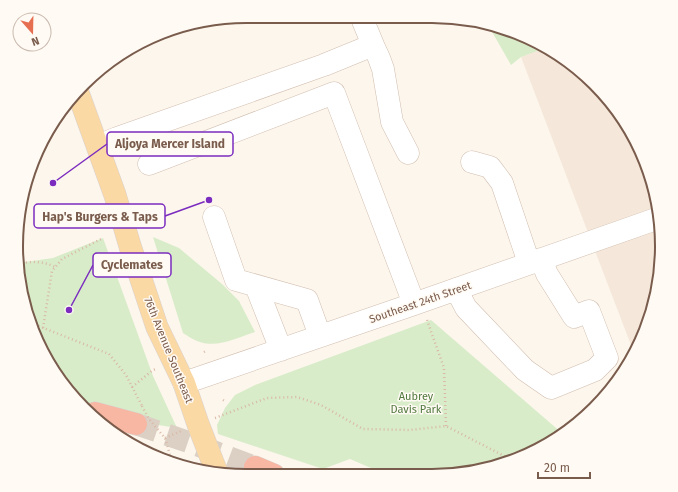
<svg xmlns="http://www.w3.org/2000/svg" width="678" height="492" viewBox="0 0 678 492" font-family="'Fira Sans',sans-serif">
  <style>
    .residential { fill: #f5e8da }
    .green { fill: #d8ecc9 }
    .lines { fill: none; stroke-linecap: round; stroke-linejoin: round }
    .highway-tunnel { stroke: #dcd0c4; stroke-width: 22; stroke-dasharray: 22 11; stroke-linecap: butt }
    .minor-casing { stroke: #d1beb0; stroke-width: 23 }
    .major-casing { stroke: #dad1cd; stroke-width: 23 }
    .highway-casing { stroke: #dad1cd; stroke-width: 23 }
    .path { stroke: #d9b8a5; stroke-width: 2.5; stroke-dasharray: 1 3; stroke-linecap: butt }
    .minor { stroke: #fff; stroke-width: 22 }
    .major { stroke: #fbd9a5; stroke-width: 22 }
    .highway { stroke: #f7b7a3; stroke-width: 22 }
    .path-bridge { stroke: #d9b8a5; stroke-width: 2.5; stroke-dasharray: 1 3; stroke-linecap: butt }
    .labels { text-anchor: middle; stroke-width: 3; stroke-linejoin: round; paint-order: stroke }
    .street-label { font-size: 11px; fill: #7a5c4d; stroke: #fffaf3 }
    .park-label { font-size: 11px; fill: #537a41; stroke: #fffaf3 }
    .rim { fill: none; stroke: #7a5c4d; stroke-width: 2 }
    .leader { fill: none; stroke: #7b2cbf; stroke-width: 1.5 }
    .callout-dot { fill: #7b2cbf; stroke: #fffaf3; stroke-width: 1.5 }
    .callout { fill: #fffaf3; stroke: #7b2cbf; stroke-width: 1.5 }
    .callout-label { font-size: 12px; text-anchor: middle; font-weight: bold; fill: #7a5c4d }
  </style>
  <rect width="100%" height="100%" fill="#fdf6ec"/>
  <path class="residential" d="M534 43 560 55 614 106 654 186 660 276 634 353 521 57 536 51Z"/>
  <path class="green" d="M487 23 491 24 534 43 537 51 521 57 511 65Z
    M153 237 179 248 222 284 239 301 255 332C236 338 217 349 197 341 192 339 188 336 183 333Z
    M103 238 153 376 177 428 96 415 64 386 33 334 18 276V263L53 258Z
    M431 320 563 434 520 458 462 474H385L350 459 323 469 218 434 217 425 225 408 235 395 255 385Z"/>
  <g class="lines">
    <path class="highway-tunnel" d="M136 424 194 444 255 467"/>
    <defs>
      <path id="minor" d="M361 16 373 45
        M98 146 117 138 324 65 373 45 379 58 383 69 392 122 408 153
        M472 162 490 167 502 183 529 263
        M149 164 334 93 414 304
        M214 217 236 280 307 300 320 336
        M256 286 281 350
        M456 289 466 308 525 370 551 388 595 370 607 358 589 311 574 317 547 274 541 259
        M184 383 414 304 656 219"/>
      <path id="major" d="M77 90 115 195 130 246 157 327 184 383 198 424 217 473"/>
      <path id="highway" d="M95 413 136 424
        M255 467 274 475"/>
    </defs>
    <use href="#minor" class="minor-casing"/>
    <use href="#major" class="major-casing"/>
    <use href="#highway" class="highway-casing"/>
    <path class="path" d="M18 264C30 261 44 261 55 267
      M427 320 444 368 446 426
      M31 323 109 354 126 375 142 406
      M43 328 52 271 62 259 103 238
      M204 352 206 351
      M132 387 153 370 156 369
      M223 400 226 402
      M215 418 267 398 297 397 321 405 363 429 410 430 446 426 512 460
      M165 438 181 431"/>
    <use href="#minor" class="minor"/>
    <use href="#major" class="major"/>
    <use href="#highway" class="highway"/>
    <path class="path-bridge" d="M142 406 149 419 165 438 172 462"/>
  </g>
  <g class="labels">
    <g class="street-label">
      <text transform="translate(420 302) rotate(-19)" y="4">Southeast 24th Street</text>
      <text transform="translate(169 350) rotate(68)" y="4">76th Avenue Southeast</text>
    </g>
    <g class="park-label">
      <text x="416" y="400">Aubrey<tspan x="416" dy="13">Davis Park</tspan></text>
    </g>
  </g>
  <path d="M0 0H678V492H0ZM246 23H432A223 223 0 0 1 655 246V246A223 223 0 0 1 432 469H246A223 223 0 0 1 23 246V246A223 223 0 0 1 246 23Z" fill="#fffaf3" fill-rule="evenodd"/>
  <path class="rim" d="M246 23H432A223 223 0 0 1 655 246V246A223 223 0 0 1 432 469H246A223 223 0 0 1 23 246V246A223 223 0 0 1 246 23Z"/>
  <path class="leader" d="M53 183L107 144M209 200L165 216M69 310L93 265"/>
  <g class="callout-dot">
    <circle cx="53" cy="183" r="4"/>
    <circle cx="209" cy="200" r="4"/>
    <circle cx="69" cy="310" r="4"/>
  </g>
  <g class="callout">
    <rect x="107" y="132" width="126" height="24" rx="4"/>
    <rect x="34" y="204" width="131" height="24" rx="4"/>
    <rect x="93" y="253" width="78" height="24" rx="4"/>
  </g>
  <g class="callout-label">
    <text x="170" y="148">Aljoya Mercer Island</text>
    <text x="100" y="221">Hap's Burgers &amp; Taps</text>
    <text x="132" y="269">Cyclemates</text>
  </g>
  <g transform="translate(32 32) rotate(160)"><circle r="19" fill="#fffaf3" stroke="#cabbb1"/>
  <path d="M0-3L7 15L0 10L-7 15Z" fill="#e76f51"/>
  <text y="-6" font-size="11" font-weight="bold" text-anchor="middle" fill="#7a5c4d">N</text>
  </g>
  <path d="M538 472v6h52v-6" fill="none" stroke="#7a5c4d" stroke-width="2"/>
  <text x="544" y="472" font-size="12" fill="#7a5c4d" stroke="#fffaf3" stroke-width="3" paint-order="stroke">20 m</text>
</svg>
